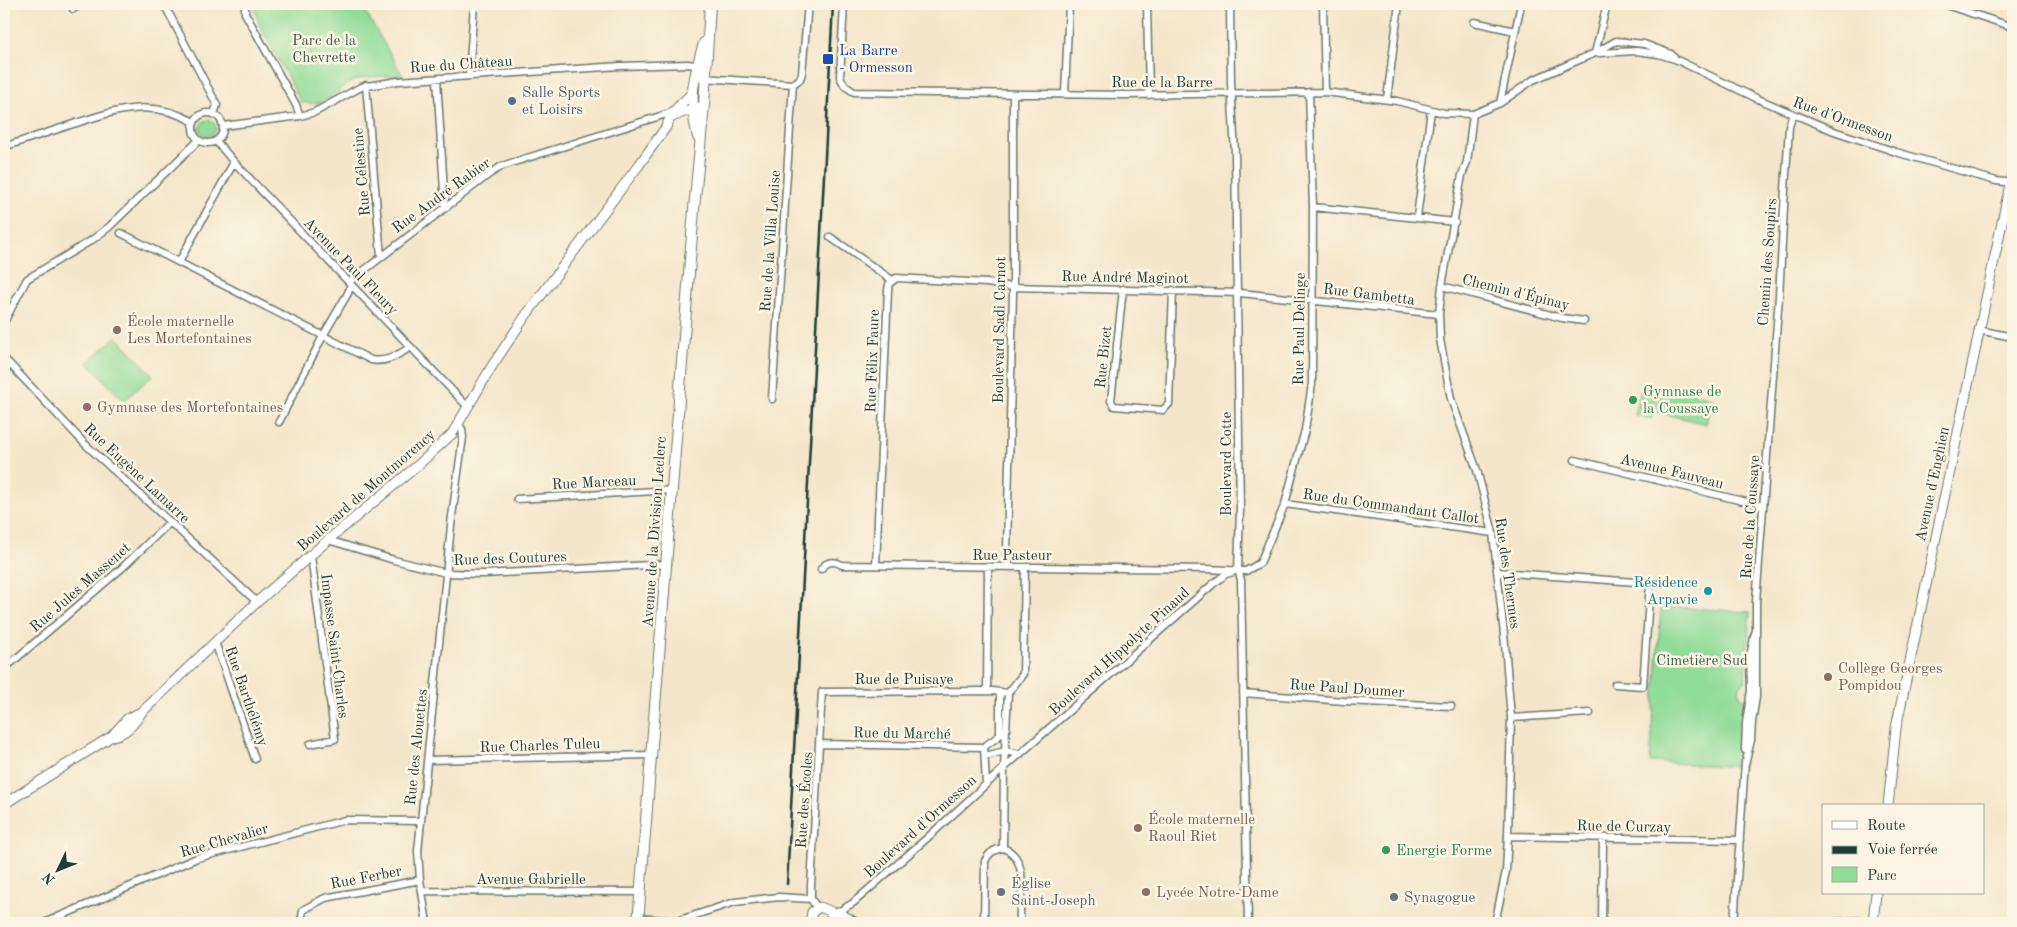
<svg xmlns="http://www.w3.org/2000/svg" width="2017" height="927" viewBox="0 0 2017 927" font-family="'Old Standard TT',serif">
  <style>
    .green { fill: #91dc98; stroke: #588c66 }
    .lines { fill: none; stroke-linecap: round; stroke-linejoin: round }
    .street-casing { stroke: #6a7869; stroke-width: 9 }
    .secondary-casing { stroke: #6a7869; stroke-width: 11 }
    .primary-casing { stroke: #6a7869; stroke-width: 12 }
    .street { stroke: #fff; stroke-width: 6 }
    .secondary { stroke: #fff; stroke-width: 9 }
    .primary { stroke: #fff; stroke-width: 10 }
    .rail { stroke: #1f3d34; stroke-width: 2.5 }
    .transit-dot { fill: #1a4fb4; stroke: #fcf5e5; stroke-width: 2 }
    .service-dot { fill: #5c6f8a; stroke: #fcf5e5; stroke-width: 2 }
    .education-dot { fill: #8d6e63; stroke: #fcf5e5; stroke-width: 2 }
    .leisure-dot { fill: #2e9e5b; stroke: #fcf5e5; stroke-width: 2 }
    .culture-dot { fill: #0f9aa8; stroke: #fcf5e5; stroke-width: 2 }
    .worship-dot { fill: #6b7280; stroke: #fcf5e5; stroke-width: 2 }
    .labels { text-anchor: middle; stroke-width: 5; stroke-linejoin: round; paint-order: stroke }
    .park-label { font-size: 15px; fill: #365d48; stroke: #fcf5e5 }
    .transit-label { font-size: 15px; fill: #164399; stroke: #fcf5e5; text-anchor: start }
    .street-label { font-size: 15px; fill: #1f3d34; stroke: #fcf5e5 }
    .service-label { font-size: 15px; fill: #4e5e75; stroke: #fcf5e5; text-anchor: start }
    .education-label { font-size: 15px; fill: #785e54; stroke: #fcf5e5; text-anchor: start }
    .leisure-label { font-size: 15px; fill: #27864d; stroke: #fcf5e5; text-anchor: start }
    .culture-label { font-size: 15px; fill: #0d838f; stroke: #fcf5e5; text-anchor: end }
    .worship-label { font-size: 15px; fill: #5b616d; stroke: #fcf5e5; text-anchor: start }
  </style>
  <rect width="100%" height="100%" fill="#fcf5e5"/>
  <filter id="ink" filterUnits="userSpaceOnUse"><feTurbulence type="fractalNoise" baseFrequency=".02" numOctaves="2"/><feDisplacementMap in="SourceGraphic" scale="10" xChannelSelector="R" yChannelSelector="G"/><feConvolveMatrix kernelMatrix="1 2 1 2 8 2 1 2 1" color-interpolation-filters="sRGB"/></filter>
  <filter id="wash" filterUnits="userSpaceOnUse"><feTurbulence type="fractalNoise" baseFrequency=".0096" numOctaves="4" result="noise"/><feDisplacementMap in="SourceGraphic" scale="20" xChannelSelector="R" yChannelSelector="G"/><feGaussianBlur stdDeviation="1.12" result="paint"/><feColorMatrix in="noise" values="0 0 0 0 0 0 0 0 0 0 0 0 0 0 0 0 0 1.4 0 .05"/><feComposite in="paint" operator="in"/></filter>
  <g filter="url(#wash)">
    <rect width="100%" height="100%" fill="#f4e6cb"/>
    <path class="green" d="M253 4H361L403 76C388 77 370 75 356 80 336 88 325 110 301 102L259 24Z
      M200 128a8 8 0 1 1 16 0a8 8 0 1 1-16 0Z
      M116 336 153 375 124 401 88 363Z
      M1642 386 1658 389 1651 419 1635 415Z
      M1662 386 1712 398 1706 424 1656 412Z
      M1661 606 1750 612 1745 682 1740 686 1739 695 1744 699 1738 767 1650 762Z"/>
  </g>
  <g filter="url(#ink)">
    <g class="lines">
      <defs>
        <path id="street" d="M164 4 217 105 214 114
          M245 4V13L296 105 300 116
          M844 4 840 77 845 86 854 92 1126 95 1325 92 1397 101 1444 113 1473 114 1500 103 1533 80 1595 53 1616 41 1644 44 1671 54 1675 59
          M1147 4 1149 95
          M1230 4 1231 83 1235 153 1237 293 1240 511 1238 570 1241 580 1248 923
          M1323 4 1325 92
          M1943 4 2013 27
          M844 7 851 4
          M73 9 82 4
          M1474 22 1515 31
          M1595 53 1607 4
          M1599 53 1637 51 1658 54 1675 59 1758 99 1834 131 1896 152 1996 181 2013 183
          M469 76 474 4
          M702 78 793 84
          M437 79 445 207
          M793 84 800 79 802 73 808 4
          M366 85 381 256
          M1065 94 1069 4
          M1387 99 1399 4
          M1500 103 1521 4
          M193 128a15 15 0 1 1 30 0a15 15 0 1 1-30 0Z
          M1473 114 1467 162 1462 175 1442 286 1439 314 1440 339 1451 399 1477 470 1493 533 1505 644 1511 718 1508 836 1506 871 1495 923
          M223 126 300 116 315 112 361 87 398 81 620 66 688 64 701 66
          M216 141 234 162 468 407
          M4 147C27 139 50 132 73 124 116 110 151 98 194 122
          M1313 207 1455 222
          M1417 217 1431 110
          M121 233 371 360C387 363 397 355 411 347
          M830 237 892 280
          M179 262 234 162
          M349 282 488 175 502 166 673 112
          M1442 286 1562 318 1584 321
          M1123 289 1111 401 1114 406 1163 410 1169 404 1173 290
          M4 322 27 279 92 240 109 227 198 141
          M1978 330 2013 337
          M4 358 85 444 257 602
          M772 399 793 84
          M279 422 323 336 348 293 351 284
          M1575 460 1763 506
          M517 499 673 490
          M1285 504 1493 533
          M328 540 394 560 446 573 483 574 668 564
          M876 565 888 290 889 284 896 278 987 283 1013 287 1240 293 1439 314
          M1009 567 1007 552 1013 293V94
          M821 569C826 562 834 560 842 565L1207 569 1246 571 1260 563 1285 504 1305 430 1312 384 1313 207 1309 92
          M1498 572 1650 583 1643 686 1615 684
          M215 642 255 759
          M4 669 122 568 170 522
          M987 691 988 567
          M1243 693 1344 701 1451 706
          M1511 718 1590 713
          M310 744 335 739 311 556
          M820 744 984 747
          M1745 750 1746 723 1751 690 1750 656 1755 633
          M1005 751 1020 754 1213 584 1226 574 1233 572
          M985 756 1005 751
          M428 760 652 755
          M1745 765 1751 740 1752 722 1756 697V602L1779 296 1785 190 1789 127 1793 114
          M986 784 984 747 1000 735V692
          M1508 836 1740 840
          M1003 848 1004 768 1020 754
          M422 891 641 892
          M817 908 811 899V886L822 692 992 691 1008 693
          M838 912 853 903 926 839 1004 768 1008 693 1023 674 1025 567
          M639 918 677 921 735 902 779 897 811 899
          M44 923 197 858 225 851 345 820 420 821
          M301 923 303 910 325 898 420 880
          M427 923 420 880 418 851 452 516 463 437 462 429 458 424
          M984 923 985 861C989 852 995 849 1003 848 1032 858 1018 900 1020 923
          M1602 923 1603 838
          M1734 923 1745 762
          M1823 923 1873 920"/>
        <path id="secondary" d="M672 117 697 107
          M112 736 127 719 143 711 257 602 328 540 417 466 452 434 492 366 524 318 639 165 666 127 673 112 693 92
          M4 804 112 736C126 734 136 722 142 711
          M1888 806 1896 728 2013 170
          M832 914 838 912 856 923
          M810 923 812 912 820 907 830 911 833 918 832 923
          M1873 923 1876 893"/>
        <path id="primary" d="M698 137C688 98 693 80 704 43
          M638 923 694 209 704 105 710 4"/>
      </defs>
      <use href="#street" class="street-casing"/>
      <use href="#secondary" class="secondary-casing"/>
      <use href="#primary" class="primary-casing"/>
      <use href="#street" class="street"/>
      <use href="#secondary" class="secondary"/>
      <use href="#primary" class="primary"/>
      <path class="rail" d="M787 884 833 4"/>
    </g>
  </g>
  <rect class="transit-dot" x="822" y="53" width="12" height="12" rx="2.5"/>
  <circle class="service-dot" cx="512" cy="101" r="5"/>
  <g class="education-dot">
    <circle cx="117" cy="330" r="5"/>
    <circle cx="87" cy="407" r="5"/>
    <circle cx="1828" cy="677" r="5"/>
    <circle cx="1138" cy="828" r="5"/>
    <circle cx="1146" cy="892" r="5"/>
  </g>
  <g class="leisure-dot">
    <circle cx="1633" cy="400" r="5"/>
    <circle cx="1386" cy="850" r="5"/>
  </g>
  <circle class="culture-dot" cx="1708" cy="591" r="5"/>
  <g class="worship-dot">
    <circle cx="1001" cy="892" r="5"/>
    <circle cx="1394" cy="897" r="5"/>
  </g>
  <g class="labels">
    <g class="park-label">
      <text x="324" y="45">Parc de la<tspan x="324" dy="17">Chevrette</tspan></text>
      <text x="1702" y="665">Cimetière Sud</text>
    </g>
    <g class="transit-label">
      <text x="839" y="55">La Barre<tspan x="839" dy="17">- Ormesson</tspan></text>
    </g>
    <g class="street-label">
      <text transform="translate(461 64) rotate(-4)" y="5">Rue du Château</text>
      <text x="1162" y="87">Rue de la Barre</text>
      <text transform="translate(1843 119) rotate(20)" y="5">Rue d'Ormesson</text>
      <text transform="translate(361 172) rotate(-95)" y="5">Rue Célestine</text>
      <text transform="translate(441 195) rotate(-36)" y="5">Rue André Rabier</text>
      <text transform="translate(770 241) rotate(-86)" y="5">Rue de la Villa Louise</text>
      <text transform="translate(1767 262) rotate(-86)" y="5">Chemin des Soupirs</text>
      <text transform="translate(351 266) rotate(46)" y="5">Avenue Paul Fleury</text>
      <text transform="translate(1125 277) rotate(1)" y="5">Rue André Maginot</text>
      <text transform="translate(1516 292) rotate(14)" y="5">Chemin d'Épinay</text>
      <text transform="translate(1369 294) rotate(7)" y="5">Rue Gambetta</text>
      <text transform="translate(1299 329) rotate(-89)" y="5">Rue Paul Delinge</text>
      <text transform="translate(999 330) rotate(-89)" y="5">Boulevard Sadi Carnot</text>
      <text transform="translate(1103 357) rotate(-84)" y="5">Rue Bizet</text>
      <text transform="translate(872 361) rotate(-88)" y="5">Rue Félix Faure</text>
      <text transform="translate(1226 464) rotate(-90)" y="5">Boulevard Cotte</text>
      <text transform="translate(1672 471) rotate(14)" y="5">Avenue Fauveau</text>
      <text transform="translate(137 473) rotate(43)" y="5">Rue Eugène Lamarre</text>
      <text transform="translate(594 482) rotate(-3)" y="5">Rue Marceau</text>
      <text transform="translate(1932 484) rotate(-78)" y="5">Avenue d'Enghien</text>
      <text transform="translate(366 490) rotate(-41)" y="5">Boulevard de Montmorency</text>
      <text transform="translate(1391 506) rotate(8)" y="5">Rue du Commandant Callot</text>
      <text transform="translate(1750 517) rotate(-86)" y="5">Rue de la Coussaye</text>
      <text transform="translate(654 532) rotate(-86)" y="5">Avenue de la Division Leclerc</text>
      <text x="1012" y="560">Rue Pasteur</text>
      <text transform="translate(510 558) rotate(-2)" y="5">Rue des Coutures</text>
      <text transform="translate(1508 573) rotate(82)" y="5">Rue des Thermes</text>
      <text transform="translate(80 587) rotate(-41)" y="5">Rue Jules Massenet</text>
      <text transform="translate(335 646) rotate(83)" y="5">Impasse Saint-Charles</text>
      <text transform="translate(1119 651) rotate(-42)" y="5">Boulevard Hippolyte Pinaud</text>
      <text x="904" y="684">Rue de Puisaye</text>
      <text transform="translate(1347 688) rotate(4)" y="5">Rue Paul Doumer</text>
      <text transform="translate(247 696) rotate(71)" y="5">Rue Barthélémy</text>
      <text transform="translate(902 733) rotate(1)" y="5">Rue du Marché</text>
      <text transform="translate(540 745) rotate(-2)" y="5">Rue Charles Tuleu</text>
      <text transform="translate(416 747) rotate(-84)" y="5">Rue des Alouettes</text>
      <text transform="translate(804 800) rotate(-86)" y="5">Rue des Écoles</text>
      <text transform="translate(920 826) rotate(-42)" y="5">Boulevard d'Ormesson</text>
      <text transform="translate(1624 826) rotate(1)" y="5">Rue de Curzay</text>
      <text transform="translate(224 840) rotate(-16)" y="5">Rue Chevalier</text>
      <text transform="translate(366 877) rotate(-11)" y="5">Rue Ferber</text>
      <text x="531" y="884">Avenue Gabrielle</text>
    </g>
    <g class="service-label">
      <text x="522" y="97">Salle Sports<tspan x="522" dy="17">et Loisirs</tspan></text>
    </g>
    <g class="education-label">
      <text x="127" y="326">École maternelle<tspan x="127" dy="17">Les Mortefontaines</tspan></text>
      <text x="97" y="412">Gymnase des Mortefontaines</text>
      <text x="1838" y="673">Collège Georges<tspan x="1838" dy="17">Pompidou</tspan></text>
      <text x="1148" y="824">École maternelle<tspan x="1148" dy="17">Raoul Riet</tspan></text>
      <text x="1156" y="897">Lycée Notre-Dame</text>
    </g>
    <g class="leisure-label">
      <text x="1643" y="396">Gymnase de<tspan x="1643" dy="17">la Coussaye</tspan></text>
      <text x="1396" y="855">Energie Forme</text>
    </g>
    <g class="culture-label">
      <text x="1698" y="587">Résidence<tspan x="1698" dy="17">Arpavie</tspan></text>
    </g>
    <g class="worship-label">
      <text x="1011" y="888">Église<tspan x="1011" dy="17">Saint-Joseph</tspan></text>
      <text x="1404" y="902">Synagogue</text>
    </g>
  </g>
  <rect width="2017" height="927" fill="none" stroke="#fcf5e5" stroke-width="20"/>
  <rect x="1822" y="804" width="162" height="90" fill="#fcf5e5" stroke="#a4ab9e"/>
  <rect x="1832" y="821" width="25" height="8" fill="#ffffff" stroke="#a4ab9e"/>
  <text x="1867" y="830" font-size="15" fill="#1f3d34">Route</text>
  <rect x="1832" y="846" width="25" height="8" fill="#1f3d34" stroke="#a4ab9e"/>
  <text x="1867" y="854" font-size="15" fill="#1f3d34">Voie ferrée</text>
  <rect x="1832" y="867" width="25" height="15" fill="#91dc98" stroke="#a4ab9e"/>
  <text x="1867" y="880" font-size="15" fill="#1f3d34">Parc</text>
  <g transform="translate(58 870) rotate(227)" stroke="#fcf5e5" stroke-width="4" paint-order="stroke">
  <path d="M0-4L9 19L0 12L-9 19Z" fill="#1f3d34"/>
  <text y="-8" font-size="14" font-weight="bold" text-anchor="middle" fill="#1f3d34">N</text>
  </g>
</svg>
